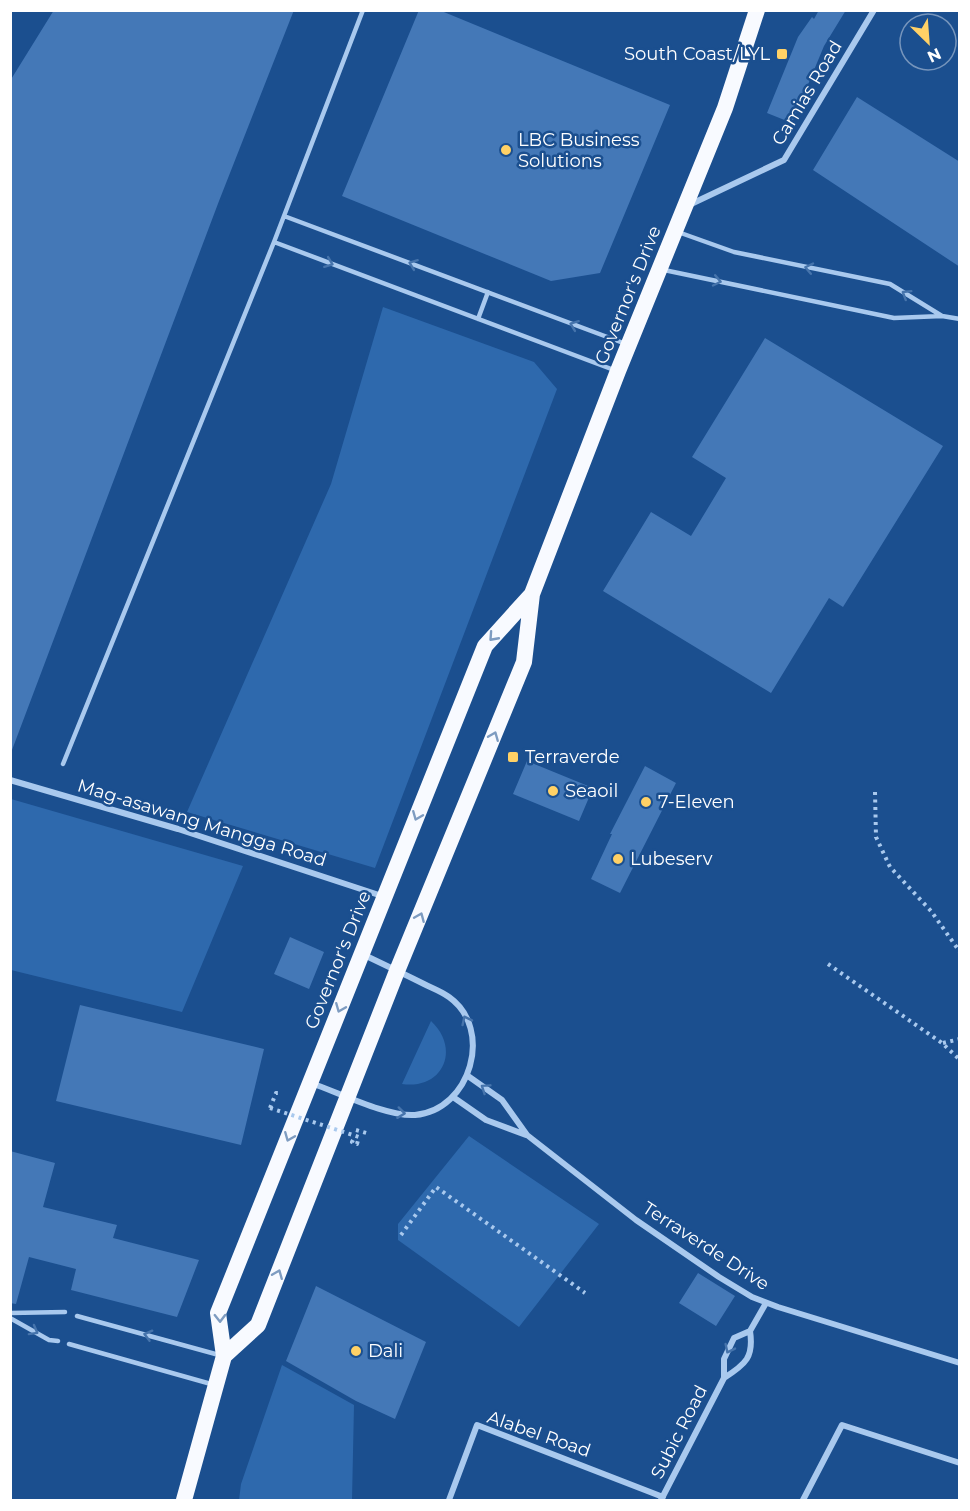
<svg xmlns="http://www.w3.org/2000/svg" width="970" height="1511" viewBox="0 0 970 1511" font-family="Montserrat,sans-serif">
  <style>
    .green { fill: #2e69ad }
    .building { fill: #4478b7 }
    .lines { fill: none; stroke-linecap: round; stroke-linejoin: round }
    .path { stroke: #a9c9ee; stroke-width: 4; stroke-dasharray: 3 4.5; stroke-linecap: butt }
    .service { stroke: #a9c9ee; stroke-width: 4.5 }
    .minor { stroke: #a9c9ee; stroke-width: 6 }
    .trunk { stroke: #f8faff; stroke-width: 16 }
    .path-bridge { stroke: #a9c9ee; stroke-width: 4; stroke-dasharray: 3 4.5; stroke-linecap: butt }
    .oneway { stroke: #4674ac }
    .oneway2 { stroke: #7e9cc1 }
    .poi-dot { fill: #ffd166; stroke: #1b4f8f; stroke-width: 2 }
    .labels { text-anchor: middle; stroke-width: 5; stroke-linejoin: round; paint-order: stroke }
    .poi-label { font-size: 18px; fill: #fff; stroke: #1b4f8f; text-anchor: start }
    .street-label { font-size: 18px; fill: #fff; stroke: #1b4f8f }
  </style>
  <rect width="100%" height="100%" fill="#1b4f8f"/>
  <path class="green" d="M383 307 534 362 557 389 375 868 187 812 331 484Z
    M11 799 243 866 182 1012 11 970Z
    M431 1021C461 1049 443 1090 402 1084Z
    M469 1136 599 1224 519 1327 398 1240V1224Z
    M282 1365 354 1405 352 1500H239L241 1484Z"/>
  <path class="building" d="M54 10H294L219 201 12 750 10 749V81Z
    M419 10H439L670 105 600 273 551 281 342 196Z
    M819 10H846L824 46 792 123 767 113 798 37 812 17 814 19Z
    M857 97 960 162V267L813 170Z
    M765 338 943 446 843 607 829 598 771 693 603 591 651 512 691 536 726 478 692 457Z
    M527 761 593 788 579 821 513 794Z
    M645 766 676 783 620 893 591 879 612 834H610Z
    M290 937 324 952 309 989 274 974Z
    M80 1005 264 1049 241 1145 56 1101Z
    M10 1151 55 1163 43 1207 117 1225 113 1238 199 1260 177 1317 71 1290 76 1269 29 1257 16 1304 10 1303Z
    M698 1273 735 1296 716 1326 679 1303Z
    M316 1286 426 1342 395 1419 356 1401 286 1361Z"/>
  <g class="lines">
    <path class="path" d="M875 792 876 837 890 867 931 911 960 952
      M828 964 942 1043 960 1060
      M943 1043 960 1039
      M270 1108 276 1093H279
      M356 1130 370 1134
      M353 1140 352 1142 357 1144 359 1137
      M401 1235 436 1187 585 1293"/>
    <path class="service" d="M284 216 626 344
      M678 232 734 252 890 284 942 316
      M274 242 614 370
      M664 270 894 318 942 316 960 319
      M478 319 488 292
      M63 764 274 242 363 10
      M10 1313 65 1312
      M77 1316 219 1355
      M10 1318 49 1340 58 1341
      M69 1344 211 1384"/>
    <path class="minor" d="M689 205 784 160 874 10
      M10 780 178 829 382 896
      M468 1076 502 1100 527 1135 636 1220 719 1277 752 1297 778 1307 960 1363
      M311 1083C340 1093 387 1117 415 1115 471 1110 494 1029 449 997 441 991 432 988 424 984 404 974 383 964 362 954
      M453 1097 486 1120 526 1135
      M724 1378C746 1364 754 1357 750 1331
      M449 1500 477 1425 663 1497
      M661 1500 724 1378V1359L734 1338 750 1331 766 1303
      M803 1500 842 1425 960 1463"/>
    <path class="trunk" d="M224 1356 258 1325 397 971 524 662 532 594 618 371 725 108 757 10
      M184 1500 224 1356 218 1313 485 646 532 594"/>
    <path class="path-bridge" d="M270 1108 359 1137"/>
  </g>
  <defs><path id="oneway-chevron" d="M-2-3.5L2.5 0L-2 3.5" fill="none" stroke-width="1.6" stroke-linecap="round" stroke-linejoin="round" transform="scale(1.5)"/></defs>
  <g class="oneway">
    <use href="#oneway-chevron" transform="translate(329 263) rotate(21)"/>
    <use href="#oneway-chevron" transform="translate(413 264) rotate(-159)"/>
    <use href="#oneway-chevron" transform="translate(809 268) rotate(-168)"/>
    <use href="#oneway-chevron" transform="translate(717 281) rotate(12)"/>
    <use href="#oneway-chevron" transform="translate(906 294) rotate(-148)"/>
    <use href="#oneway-chevron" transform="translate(574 325) rotate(-159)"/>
    <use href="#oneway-chevron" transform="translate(466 1020) rotate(-116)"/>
    <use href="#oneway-chevron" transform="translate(485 1088) rotate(-146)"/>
    <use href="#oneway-chevron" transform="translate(401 1113) rotate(7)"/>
    <use href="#oneway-chevron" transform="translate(34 1331) rotate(29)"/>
    <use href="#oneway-chevron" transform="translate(148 1335) rotate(-165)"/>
    <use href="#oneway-chevron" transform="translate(729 1349) rotate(116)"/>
  </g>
  <g class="oneway2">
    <use href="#oneway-chevron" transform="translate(493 637) rotate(132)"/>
    <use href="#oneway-chevron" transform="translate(494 736) rotate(-68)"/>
    <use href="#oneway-chevron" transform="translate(417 816) rotate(112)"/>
    <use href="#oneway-chevron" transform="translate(420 917) rotate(-67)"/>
    <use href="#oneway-chevron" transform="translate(340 1008) rotate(112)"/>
    <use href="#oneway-chevron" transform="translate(289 1137) rotate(112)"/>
    <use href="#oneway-chevron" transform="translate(278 1274) rotate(-68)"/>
    <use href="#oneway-chevron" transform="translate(220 1318) rotate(89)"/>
  </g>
  <g class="poi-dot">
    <rect x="776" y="48" width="12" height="12" rx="3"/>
    <circle cx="506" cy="150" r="6"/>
    <rect x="507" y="751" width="12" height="12" rx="3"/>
    <circle cx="553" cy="791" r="6"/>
    <circle cx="646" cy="802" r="6"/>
    <circle cx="618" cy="859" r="6"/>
    <circle cx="356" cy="1351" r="6"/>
  </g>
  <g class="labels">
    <g class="poi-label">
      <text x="770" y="60" text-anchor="end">South Coast/LYL</text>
      <text x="518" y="146">LBC Business<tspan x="518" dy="21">Solutions</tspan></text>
      <text x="525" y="763">Terraverde</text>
      <text x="565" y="797">Seaoil</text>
      <text x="658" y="808">7-Eleven</text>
      <text x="630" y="865">Lubeserv</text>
      <text x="368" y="1357">Dali</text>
    </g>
    <g class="street-label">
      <text transform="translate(807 93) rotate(-59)" y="6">Camias Road</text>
      <text transform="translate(628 295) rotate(-68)" y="6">Governor's Drive</text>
      <text transform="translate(202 823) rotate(17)" y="6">Mag-asawang Mangga Road</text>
      <text transform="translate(338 960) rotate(-68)" y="6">Governor's Drive</text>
      <text transform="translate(706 1246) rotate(33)" y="6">Terraverde Drive</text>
      <text transform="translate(679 1432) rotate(-63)" y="6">Subic Road</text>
      <text transform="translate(539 1434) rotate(19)" y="6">Alabel Road</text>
    </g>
  </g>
  <rect width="970" height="1511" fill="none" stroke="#ffffff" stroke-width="24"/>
  <g transform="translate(928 42) rotate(155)"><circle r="28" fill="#1b4f8f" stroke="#7695bc" stroke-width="1.5"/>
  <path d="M0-4.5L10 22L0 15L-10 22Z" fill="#ffd166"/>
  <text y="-9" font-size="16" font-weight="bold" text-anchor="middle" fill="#ffffff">N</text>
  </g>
</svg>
